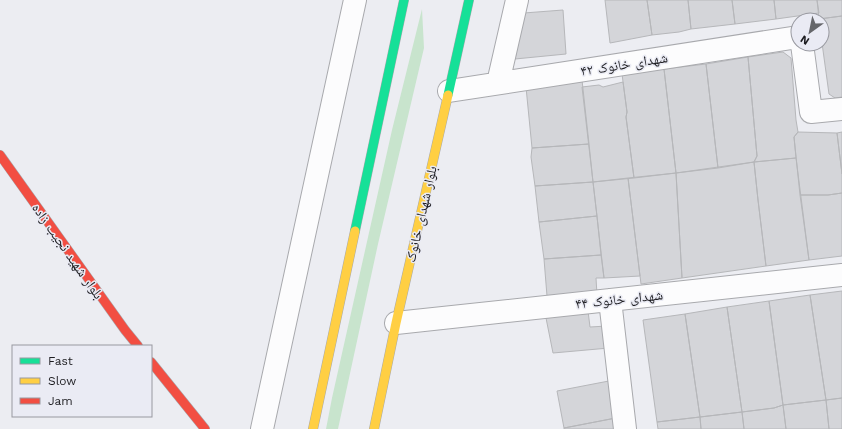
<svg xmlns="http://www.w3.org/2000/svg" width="842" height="429" viewBox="0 0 842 429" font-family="'Work Sans','Noto Naskh Arabic',sans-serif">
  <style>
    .green { fill: #c8e4cd }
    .building { fill: #d4d5d9; stroke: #b6b7ba }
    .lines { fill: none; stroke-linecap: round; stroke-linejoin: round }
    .street-casing { stroke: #a8a9ad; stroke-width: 24 }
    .fast-casing { stroke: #a8a9ad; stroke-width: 10 }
    .slow-casing { stroke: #a8a9ad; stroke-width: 10 }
    .jam-casing { stroke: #a8a9ad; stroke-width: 10 }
    .street { stroke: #fcfcfd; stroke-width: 22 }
    .fast { stroke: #16e098; stroke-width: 9 }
    .slow { stroke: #ffcf43; stroke-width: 9 }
    .jam { stroke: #f24e42; stroke-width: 9 }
    .labels { text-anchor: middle; stroke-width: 3; stroke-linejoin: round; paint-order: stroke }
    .street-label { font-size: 14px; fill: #1d1d21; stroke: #eaebf4 }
  </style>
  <rect width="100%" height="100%" fill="#ecedf2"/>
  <path class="green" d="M422 9 424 48 378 244 338 429H326L332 398 392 130Z"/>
  <path class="building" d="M605 0H647L652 35 610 43Z
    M647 0H688L691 29 679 32 652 35Z
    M688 0H732L735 24 691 29Z
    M732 0H774L776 19 735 24Z
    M774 0H817L819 13 776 19Z
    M817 0H842V16L819 19Z
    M563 10 566 54 515 59 524 13Z
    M842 16V97L835 98 829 94 822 43V20L819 19Z
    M783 52 791 58 796 120 798 132 794 137 796 158 754 162 757 156 748 57Z
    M748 57 757 156 754 162 718 168 706 64Z
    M706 64 718 168 676 173 664 69Z
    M664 69 676 173 634 178 626 117 627 112 622 74Z
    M525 77 582 80 589 144 532 148Z
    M623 82 627 112 626 117 634 178 593 182 582 87 599 85 603 87Z
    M798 132 837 133 842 174V193L828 195H800L794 137Z
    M842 132V174L837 133Z
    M589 144 593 182 535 186 531 157 532 148Z
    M796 158 809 260 766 266 758 200 754 162Z
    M754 162 758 200 766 266 682 278 676 173Z
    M676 173 682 278 641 284 628 178Z
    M628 178 640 276 604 278 593 182Z
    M593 182 597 216 539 222 535 186Z
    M842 193V256L809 260 800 195H828Z
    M597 216 601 255 544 259 539 222Z
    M601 255 604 278H596L597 295 547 296 544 259Z
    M842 291V398L826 400 810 295Z
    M810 295 826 400 783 405 769 301Z
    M769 301 783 405 774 408 742 412 727 307Z
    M727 307 742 412 700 417 685 314Z
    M588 311 590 327 607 326 609 348 553 353 546 318Z
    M685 314 700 417 657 422 643 320Z
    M614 380 621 417 564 428 557 391Z
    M842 398V429H829L826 400Z
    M826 400 829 429H786L783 405Z
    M783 405 786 429H744L742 412 774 408Z
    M742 412 744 429H701L700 417Z
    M621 417 622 429H564V428Z
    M700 417 701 429H658L657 422Z"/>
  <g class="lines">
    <defs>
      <path id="street" d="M802 44 811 112 842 109
        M498 83 517 0
        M449 91 798 37
        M610 300 625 429
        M396 323 842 275
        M262 429 355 0"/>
      <path id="fast" d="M448 95 469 0
        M355 231 404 0"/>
      <path id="slow" d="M313 429 355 231
        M374 429 396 323 448 95"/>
      <path id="jam" d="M0 155 125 330 138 346
        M151 362 205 429"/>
    </defs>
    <use href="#street" class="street-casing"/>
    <use href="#fast" class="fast-casing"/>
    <use href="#slow" class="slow-casing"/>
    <use href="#jam" class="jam-casing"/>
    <use href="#street" class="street"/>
    <use href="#fast" class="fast"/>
    <use href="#slow" class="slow"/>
    <use href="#jam" class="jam"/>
  </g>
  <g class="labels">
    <g class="street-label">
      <text transform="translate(624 64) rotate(-9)" y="5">شهدای خانوک ۴۲</text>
      <text transform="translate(421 214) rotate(-77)" y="5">بلوار شهدای خانوک</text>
      <text transform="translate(68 251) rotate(55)" y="5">بلوار شهید نجیب زاده</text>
      <text transform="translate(619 299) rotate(-6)" y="5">۴۴ شهدای خانوک</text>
    </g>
  </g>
  <rect x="12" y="345" width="140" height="72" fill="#eaebf4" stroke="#9899a0"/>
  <rect x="20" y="358" width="20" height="6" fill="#16e098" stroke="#9899a0"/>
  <text x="48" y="365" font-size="12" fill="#1d1d21">Fast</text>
  <rect x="20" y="378" width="20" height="6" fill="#ffcf43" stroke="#9899a0"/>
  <text x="48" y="385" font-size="12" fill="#1d1d21">Slow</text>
  <rect x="20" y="398" width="20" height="6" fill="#f24e42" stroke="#9899a0"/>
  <text x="48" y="405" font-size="12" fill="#1d1d21">Jam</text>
  <g transform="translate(810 32) rotate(213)"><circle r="19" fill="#eaebf4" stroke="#9899a0"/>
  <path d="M0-3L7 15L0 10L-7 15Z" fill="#65666a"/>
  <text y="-6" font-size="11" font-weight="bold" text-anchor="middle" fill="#1d1d21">N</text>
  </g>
</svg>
